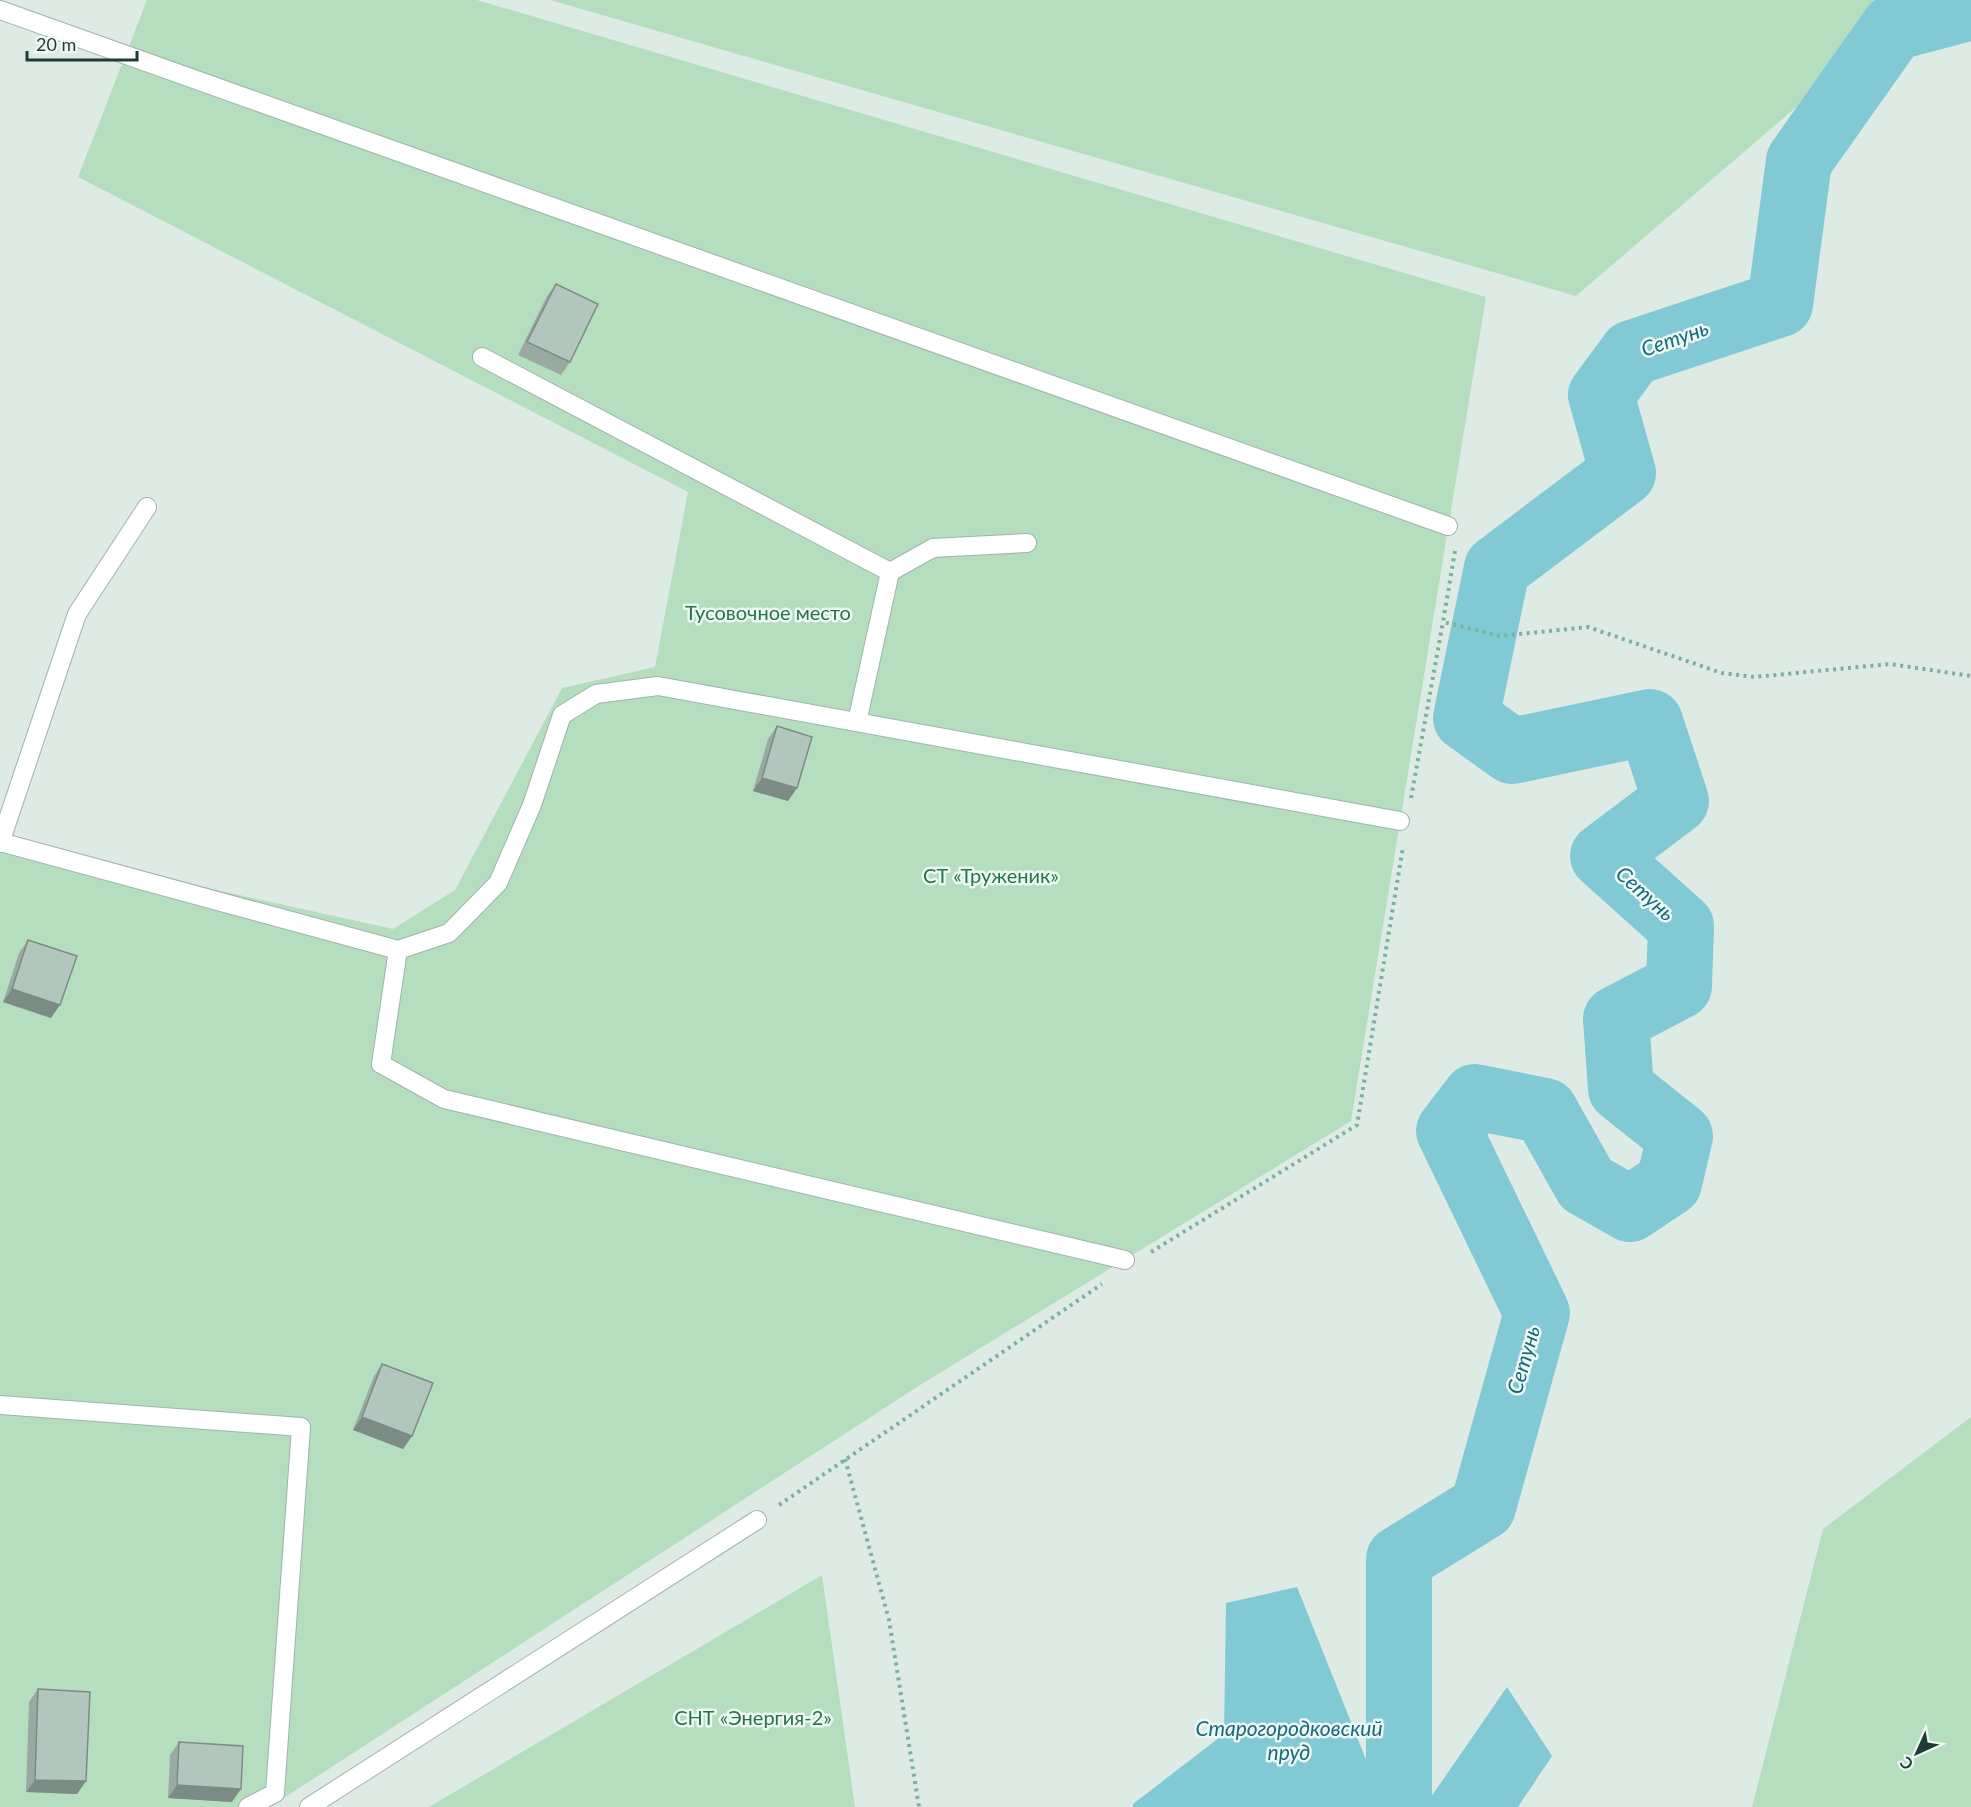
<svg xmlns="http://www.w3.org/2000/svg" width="1971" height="1807" viewBox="0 0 1971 1807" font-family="Lato,sans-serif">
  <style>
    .green { fill: #b5debf }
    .water { fill: #81c9d5 }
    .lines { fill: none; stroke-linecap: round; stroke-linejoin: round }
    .river { stroke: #81c9d5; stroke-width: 66 }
    .minor-casing { stroke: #a1b3ac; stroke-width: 20 }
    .path { stroke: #7cb1a0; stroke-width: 4; stroke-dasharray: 3 4.5; stroke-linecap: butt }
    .minor { stroke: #fff; stroke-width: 18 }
    .wall { fill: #9aaaa3 }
    .shaded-wall { fill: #7d8b85 }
    .building { fill: #b3c6be; stroke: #7d8b85; stroke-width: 1.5 }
    .labels { text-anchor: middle; stroke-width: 5; stroke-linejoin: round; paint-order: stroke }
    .park-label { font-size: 20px; fill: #267544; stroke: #eef7f3 }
    .water-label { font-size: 21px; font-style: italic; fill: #156b7b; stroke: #eef7f3 }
  </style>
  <rect width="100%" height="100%" fill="#deebe5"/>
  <path class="green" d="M147 0H477L1486 297 1351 1121 917 1387 270 1807H0V842L393 929 455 890 562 688 655 667 688 492 78 177Z
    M550 0H1921L1576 296Z
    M1971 1417V1807H1752L1823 1529Z
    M822 1575 855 1807H429Z"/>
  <path class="water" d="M1297 1587 1385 1807H1133V1804L1224 1734 1226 1603Z
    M1507 1687 1552 1756 1518 1807H1424Z"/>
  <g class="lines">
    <path class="river" d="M1399 1807V1559L1483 1507 1537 1313 1449 1131 1475 1097 1545 1111 1586 1184 1630 1209 1669 1183 1680 1136 1621 1089 1616 1019 1679 986 1681 926 1603 856 1676 801 1650 722 1512 751 1466 718 1497 568 1623 473 1601 395 1632 353 1780 304 1799 161 1893 28 1971 7"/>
    <defs>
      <path id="minor" d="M0 10 1448 526
        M482 357 890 572 857 722
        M890 572 933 548 1027 543
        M0 842 398 950 381 1064 444 1099 1125 1260
        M0 843 77 614 147 507
        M398 950 449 933 498 883 532 805 562 715 596 694 658 686 1400 821
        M0 1405 301 1427 275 1793 248 1807
        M309 1807 757 1520"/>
    </defs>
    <use href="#minor" class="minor-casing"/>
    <path class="path" d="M1455 551 1443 622 1500 636 1588 627 1722 673 1754 677 1890 664 1971 676
      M1411 798 1443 622
      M1151 1252 1357 1125 1403 847
      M845 1459 889 1620 919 1807
      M779 1505 1102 1284"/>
    <use href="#minor" class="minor"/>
  </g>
  <path class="wall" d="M556 284 570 362 561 375 518 355 547 296Z
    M777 726 797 788 788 801 753 791 768 739Z
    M28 940 51 1018 3 1002 19 953Z
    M382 1364 412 1436 403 1449 353 1430 374 1376Z
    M38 1689 86 1781 77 1794 26 1792 29 1702Z
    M179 1742 232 1802 168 1798 170 1755Z"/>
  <path class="shaded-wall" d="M762 778 797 788 788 801 753 791Z
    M12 989 60 1005 51 1018 3 1002Z
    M362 1417 412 1436 403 1449 353 1430Z
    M35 1780 86 1781 77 1794 26 1792Z
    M177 1785 241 1789 232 1802 168 1798Z"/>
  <path class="building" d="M556 284 598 304 570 362 527 342Z
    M777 726 812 737 797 788 762 778Z
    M28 940 77 956 60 1005 12 989Z
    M382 1364 433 1383 412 1436 362 1417Z
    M38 1689 90 1692 86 1781 35 1780Z
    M179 1742 243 1746 241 1789 177 1785Z"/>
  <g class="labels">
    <g class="park-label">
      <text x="768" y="620">Тусовочное место</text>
      <text x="991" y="883">СТ «Труженик»</text>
      <text x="753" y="1725">СНТ «Энергия-2»</text>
    </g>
    <g class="water-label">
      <text transform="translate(1675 339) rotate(-19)" y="7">Сетунь</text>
      <text transform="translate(1645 894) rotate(42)" y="7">Сетунь</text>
      <text transform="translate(1524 1360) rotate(-74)" y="7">Сетунь</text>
      <text x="1289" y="1736">Старогородковский<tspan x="1289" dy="24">пруд</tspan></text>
    </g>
  </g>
  <g transform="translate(1917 1753) rotate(225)" stroke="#eef7f3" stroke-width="4.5" paint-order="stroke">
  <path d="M0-4.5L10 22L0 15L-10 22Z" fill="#1e3c33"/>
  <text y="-9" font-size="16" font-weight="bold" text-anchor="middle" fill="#1e3c33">С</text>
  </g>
  <path d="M27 51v9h110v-9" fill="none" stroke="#1e3c33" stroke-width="3"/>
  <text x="36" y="51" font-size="18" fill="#1e3c33" stroke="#eef7f3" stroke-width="4.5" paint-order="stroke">20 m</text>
</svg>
